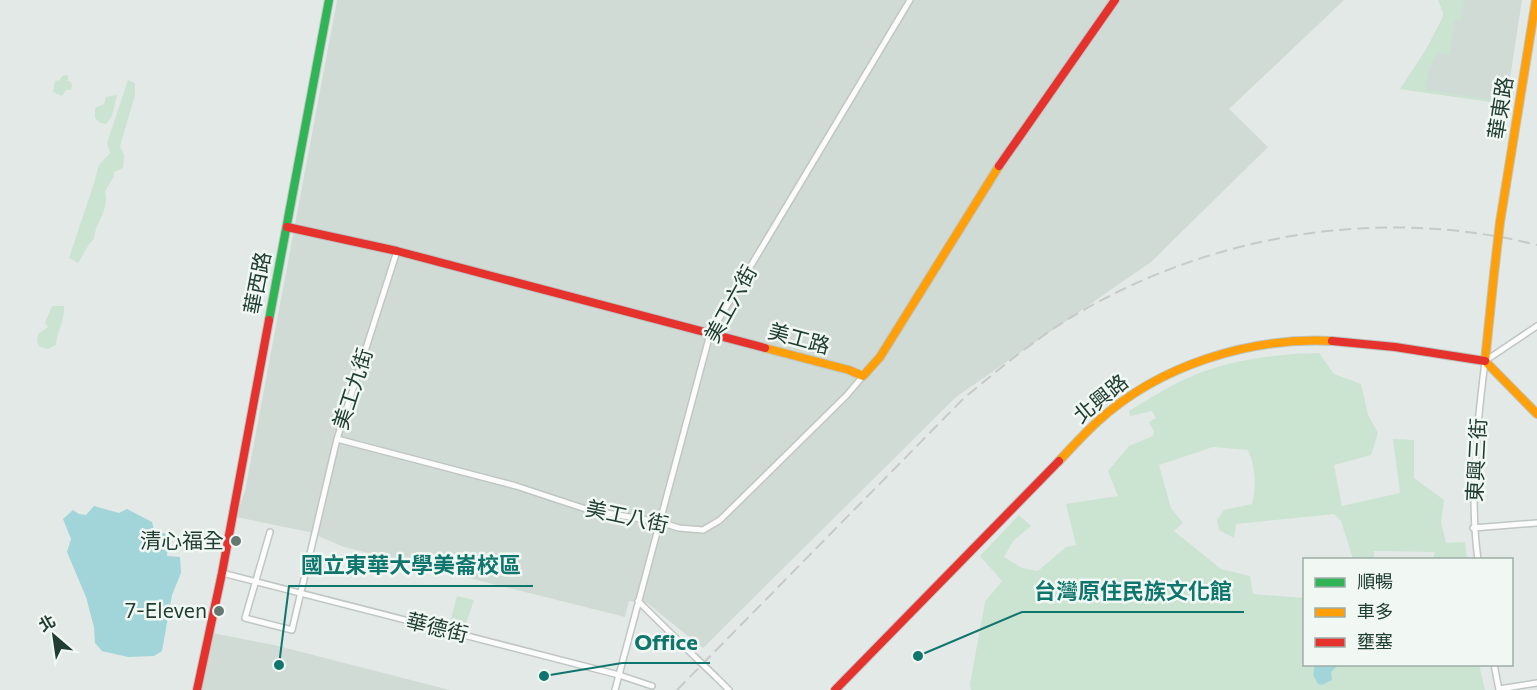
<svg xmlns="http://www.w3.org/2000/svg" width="1537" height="690" viewBox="0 0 1537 690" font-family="Commissioner,'Noto Sans TC',sans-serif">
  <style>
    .built { fill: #d1dbd6 }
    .green { fill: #cbe3d1 }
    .water { fill: #a2d5d9 }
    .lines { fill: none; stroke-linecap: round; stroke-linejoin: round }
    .street-casing { stroke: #c0c6c3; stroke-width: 8 }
    .fast-casing { stroke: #bcc5c2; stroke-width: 10 }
    .slow-casing { stroke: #bcc5c2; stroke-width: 10 }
    .jam-casing { stroke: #bcc5c2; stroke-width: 10 }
    .street { stroke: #fbfcfb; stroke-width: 5 }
    .fast { stroke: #30b455; stroke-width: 8 }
    .slow { stroke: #ff9f0a; stroke-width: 8 }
    .jam { stroke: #e5322d; stroke-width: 8 }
    .rail { stroke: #c6cac9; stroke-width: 2; stroke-dasharray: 12 6; stroke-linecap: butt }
    .street-bridge-casing { stroke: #c0c6c3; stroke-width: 8; stroke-linecap: butt }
    .slow-bridge-casing { stroke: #bcc5c2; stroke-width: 10; stroke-linecap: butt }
    .street-bridge { stroke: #fbfcfb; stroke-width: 5 }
    .slow-bridge { stroke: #ff9f0a; stroke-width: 8 }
    .poi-dot { fill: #647972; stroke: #f1f8f4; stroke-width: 2 }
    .labels { text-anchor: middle; stroke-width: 5; stroke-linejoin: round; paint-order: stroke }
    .street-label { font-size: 21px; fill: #203d33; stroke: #f1f8f4 }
    .poi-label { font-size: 21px; fill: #203d33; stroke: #f1f8f4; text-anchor: end }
    .leader { fill: none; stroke: #0f766e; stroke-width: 2 }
    .callout-dot { fill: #0f766e; stroke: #f1f8f4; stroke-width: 2 }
    .callout-label { font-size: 22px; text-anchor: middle; font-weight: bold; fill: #0f766e; stroke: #f1f8f4; stroke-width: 5; stroke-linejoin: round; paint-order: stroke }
  </style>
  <rect width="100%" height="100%" fill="#e3e9e6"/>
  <path class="built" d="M337 0H1344L1229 109 1268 147 1151 262 956 397 703 648 647 603 629 601 625 617 344 547 309 532 236 517 245 491Z
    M1438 0H1522L1506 104 1401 89 1427 48 1443 17V12Z
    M212 633 274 645 450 690H201Z"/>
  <path class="green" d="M1438 0H1464L1461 20 1455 19 1450 53 1457 55 1438 53 1429 70 1426 90 1500 101 1503 78 1510 79 1506 104 1400 89 1427 48 1443 17V12Z
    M68 75V80L65 81H69L72 84 71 90H66L62 96 53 92 55 81 60 80 62 76Z
    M128 80 135 83V95L120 146 124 155 123 168 114 172 113 178 105 191C110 210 95 222 94 239 86 246 84 255 78 263L69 258 93 186 99 165 110 153 107 143Z
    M117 95 112 116 106 124 100 123 95 118V108L104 104 106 97Z
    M52 306H64C65 322 57 330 56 345L48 349 40 347 37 342 38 334 48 327 45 323Z
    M1319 353 1334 374 1361 384 1368 415 1378 433 1371 455 1334 465 1342 506 1400 493 1393 439 1414 440V478L1444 500 1441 522 1446 543 1465 542 1467 559H1433L1435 552 1374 551V559H1353L1341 521 1334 514 1236 524 1234 538 1219 530 1217 520 1224 510 1252 504C1257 486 1255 466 1248 450L1213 447 1159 465 1171 508 1183 523 1174 531 1221 569 1250 576 1253 594 1304 598V664L1479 665 1485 690H971L970 684 985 602 1002 581 980 556 1019 515 1031 526 1013 541 1004 557 1022 568 1038 571 1066 547 1076 545 1066 504 1118 496 1108 471 1129 446 1153 436 1154 431 1149 422 1156 418 1152 411 1130 416 1129 411C1154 396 1180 379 1208 370 1242 358 1282 354 1319 353Z
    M457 596 474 600 465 626 450 623Z"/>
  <path class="water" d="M94 506 119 513 127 509 152 522 154 530 169 535 167 556 180 557 181 573 172 595 162 651 154 656 128 657 102 651 95 643 94 627 86 597 67 552 71 539 63 519 73 510 79 514 86 515Z
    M1315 664 1338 665 1331 672 1332 680 1322 685 1318 684 1313 675Z"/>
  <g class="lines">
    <defs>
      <path id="street" d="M337 439 516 486 589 510 659 522 679 528 703 530 720 520 847 395 863 376
        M1473 528 1537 523
        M270 532 245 618 292 630 337 439 397 251
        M1478 560C1469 494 1477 427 1485 361L1537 326
        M222 573 619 675 652 686
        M638 601 695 657
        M1494 664 1499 690
        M716 677 729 690
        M1499 689 1537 683
        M615 690 710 334 910 0"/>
      <path id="fast" d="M269 320 329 0"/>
      <path id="slow" d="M1500 222 1536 0
        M765 348 849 370 863 376 880 357 999 166
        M1485 361 1494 274
        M1485 361 1537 414
        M1059 461C1071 448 1084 434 1097 422 1159 365 1250 337 1332 341"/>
      <path id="jam" d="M999 166 1115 0
        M287 227 397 251 765 348
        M1332 341 1395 347 1485 361
        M197 690 222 573 269 320
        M835 690 1059 461"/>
    </defs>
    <use href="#street" class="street-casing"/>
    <use href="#fast" class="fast-casing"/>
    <use href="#slow" class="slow-casing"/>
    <use href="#jam" class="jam-casing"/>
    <use href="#street" class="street"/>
    <use href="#fast" class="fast"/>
    <use href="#slow" class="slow"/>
    <use href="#jam" class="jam"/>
    <path class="rail" d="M677 690 964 398C997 371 1029 344 1065 321 1204 235 1378 205 1537 245"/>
    <defs>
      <path id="street-bridge" d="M695 657 716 677"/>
      <path id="slow-bridge" d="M1494 274 1500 222"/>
    </defs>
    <use href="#street-bridge" class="street-bridge-casing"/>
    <use href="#slow-bridge" class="slow-bridge-casing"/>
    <use href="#street-bridge" class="street-bridge"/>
    <use href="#slow-bridge" class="slow-bridge"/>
  </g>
  <g class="poi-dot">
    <circle cx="236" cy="541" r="6"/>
    <circle cx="219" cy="611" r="6"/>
  </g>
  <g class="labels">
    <g class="street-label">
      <text transform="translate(1501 108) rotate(-81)" y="7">華東路</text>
      <text transform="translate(258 283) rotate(-79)" y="7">華西路</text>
      <text transform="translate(731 304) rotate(-61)" y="7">美工六街</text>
      <text transform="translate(799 339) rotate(15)" y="7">美工路</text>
      <text transform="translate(353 389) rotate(-72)" y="7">美工九街</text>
      <text transform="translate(1101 399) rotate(-39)" y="7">北興路</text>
      <text transform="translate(1477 460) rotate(-87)" y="7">東興三街</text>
      <text transform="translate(627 517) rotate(12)" y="7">美工八街</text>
      <text transform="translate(437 628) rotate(14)" y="7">華德街</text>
    </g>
    <g class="poi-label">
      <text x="224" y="548">清心福全</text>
      <text x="207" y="618">7-Eleven</text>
    </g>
  </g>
  <path class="leader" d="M279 665L289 586H533M918 656L1022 612H1244M544 676L622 663H710"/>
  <g class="callout-dot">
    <circle cx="279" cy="665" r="6"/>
    <circle cx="918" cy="656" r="6"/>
    <circle cx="544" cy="676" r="6"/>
  </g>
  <g class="callout-label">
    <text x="411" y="573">國立東華大學美崙校區</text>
    <text x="1133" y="599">台灣原住民族文化館</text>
    <text x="666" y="650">Office</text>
  </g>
  <rect x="1303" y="558" width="210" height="108" fill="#f1f8f4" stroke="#9dada7" stroke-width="1.5"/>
  <rect x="1315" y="578" width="30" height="9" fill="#30b455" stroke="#9dada7" stroke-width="1.5"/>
  <text x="1357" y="588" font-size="18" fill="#203d33">順暢</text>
  <rect x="1315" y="608" width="30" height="9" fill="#ff9f0a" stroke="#9dada7" stroke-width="1.5"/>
  <text x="1357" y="618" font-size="18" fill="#203d33">車多</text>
  <rect x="1315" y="638" width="30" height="9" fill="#e5322d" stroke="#9dada7" stroke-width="1.5"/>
  <text x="1357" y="648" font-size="18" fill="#203d33">壅塞</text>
  <g transform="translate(54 636) rotate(331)" stroke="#f1f8f4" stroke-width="4.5" paint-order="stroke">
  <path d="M0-4.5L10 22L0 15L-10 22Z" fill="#203d33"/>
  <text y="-9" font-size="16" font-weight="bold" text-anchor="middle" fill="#203d33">北</text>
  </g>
</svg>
